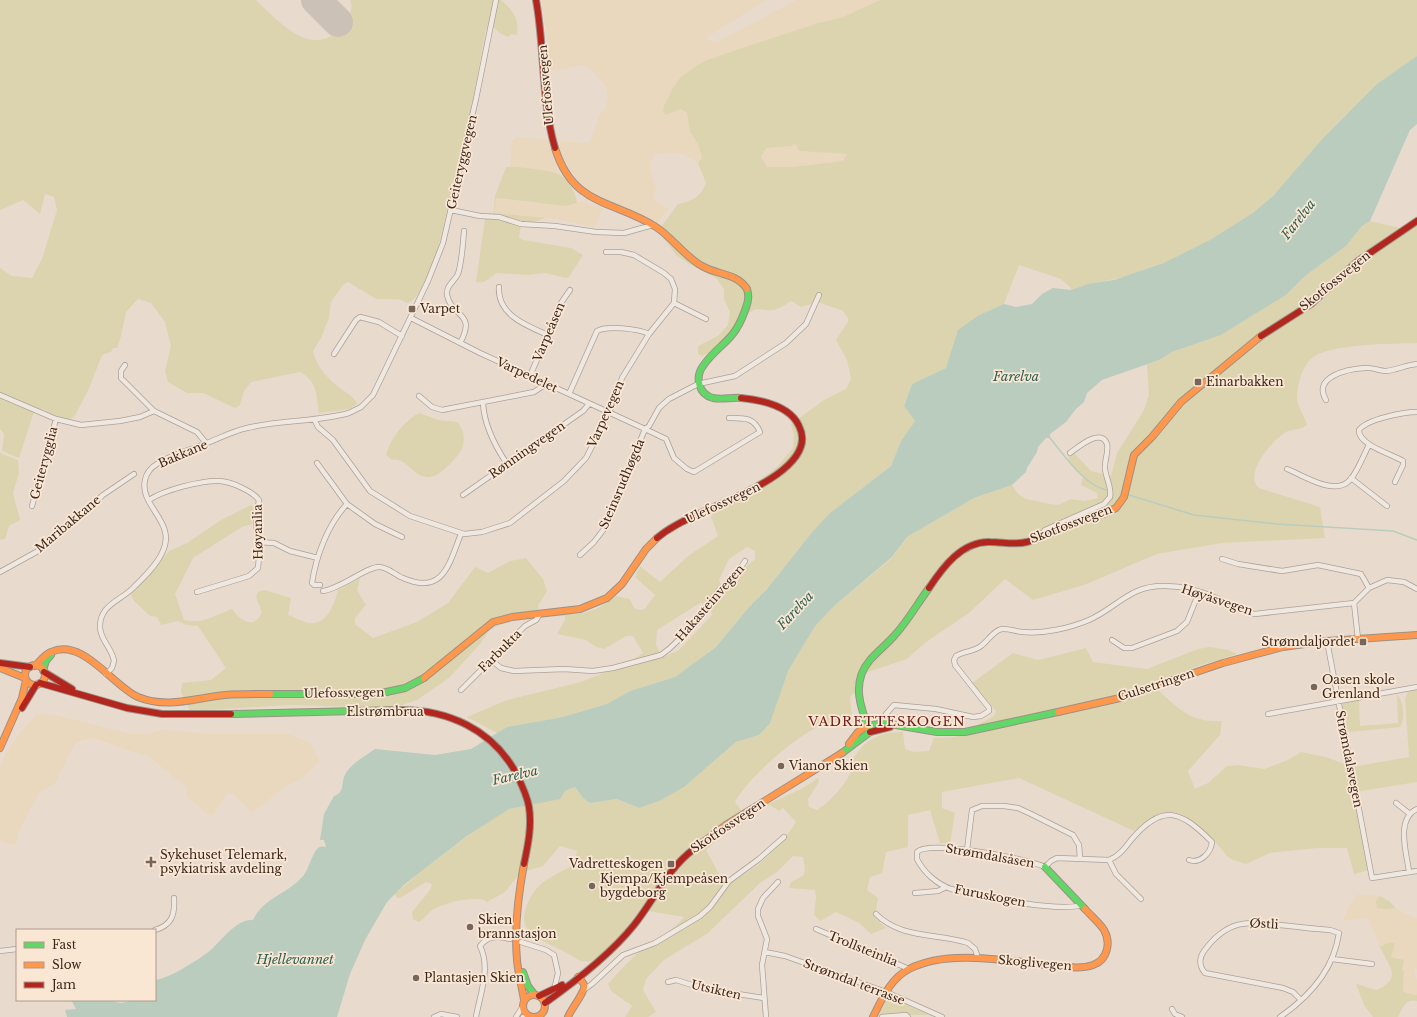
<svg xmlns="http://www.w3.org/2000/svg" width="1417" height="1017" viewBox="0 0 1417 1017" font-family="'Libre Baskerville',serif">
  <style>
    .farmland { fill: #e9d8be }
    .green { fill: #dcd4af; fill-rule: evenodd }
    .water { fill: #baccbd }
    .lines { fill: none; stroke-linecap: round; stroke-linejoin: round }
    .stream { stroke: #baccbd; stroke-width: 1.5 }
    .taxiway { stroke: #ccc1b7; stroke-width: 12 }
    .runway { stroke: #ccc1b7; stroke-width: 30 }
    .street-casing { stroke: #ada197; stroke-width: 6 }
    .fast-casing { stroke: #9d9087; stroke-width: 8 }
    .slow-casing { stroke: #9d9087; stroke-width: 8 }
    .jam-casing { stroke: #9d9087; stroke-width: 8 }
    .street { stroke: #efe8e1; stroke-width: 4.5 }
    .fast { stroke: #63d668; stroke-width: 6 }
    .slow { stroke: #ff974d; stroke-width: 6 }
    .jam { stroke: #b3261e; stroke-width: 6 }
    .poi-dot { fill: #79665b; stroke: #f9e7d4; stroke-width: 1.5 }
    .labels { text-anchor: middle; stroke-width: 3.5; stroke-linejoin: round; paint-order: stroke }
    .street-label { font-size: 12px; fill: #3d271d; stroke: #f9e7d4 }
    .poi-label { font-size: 12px; fill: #3d271d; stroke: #f9e7d4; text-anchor: start }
    .water-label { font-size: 13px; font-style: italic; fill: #2b5e52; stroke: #f9e7d4 }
    .neighbourhood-label { font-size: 13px; letter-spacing: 1px; fill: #6e1b18; stroke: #f9e7d4 }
  </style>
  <rect width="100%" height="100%" fill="#e8dbce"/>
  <path class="farmland" d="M541 0H766L706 38 715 43 796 0H880L843 17 818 23 707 60 680 78 667 97 672 113 681 109 687 113 690 132 698 144 702 158 698 163 685 155 676 153 656 154 652 158 650 169 656 188 653 199 668 209 657 224 596 197 582 186 564 161 560 152V141L585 143 590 141 600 114 605 108 608 97 606 87 590 68 581 65 556 71 548 68V42Z
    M517 137 547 140 559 172 557 175 510 167 512 141Z
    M795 143 824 152 847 154 843 161 793 167H767L760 157 766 148 792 146Z
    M496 198 533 203 582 202 603 208 595 227 556 219 498 214 494 213Z
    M37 714 55 715 130 734H145L162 730 213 734H288L311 743 320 762 302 778 279 791 260 808 251 812 233 794H227L213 815 207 814 187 797 186 787 147 755H142L93 738 82 740 74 745 55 783 39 793 18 833 17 842 11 845 0 840V767L5 755 20 733Z
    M1359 894 1380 896 1376 901 1392 909 1396 908 1406 914 1417 918V970L1415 967 1414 968 1417 981V995L1410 994 1403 991 1404 970H1402L1400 957H1391L1392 951 1384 945 1380 947 1368 918 1343 921 1349 905Z"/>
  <path class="green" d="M0 0H256C279 22 314 62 343 25 349 18 354 9 350 0H501C512 10 520 18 517 35L511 34 509 37 501 34 492 26 486 29 472 105 442 233C437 251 426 295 408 303L398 299H376L348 282 343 285 331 302 329 318 321 338 313 351C315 363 326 377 336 385 343 391 353 395 357 404L349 409 319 413C316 395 318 382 300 372L251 382 244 391 240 405 235 408 203 393H187L168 382 165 371 171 346 165 322 151 303 138 299 126 312 121 336 117 348H113L111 352 102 355 88 391 74 417C65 423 51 413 42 409L34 412 19 458 2 451 4 434 0 429V268L12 276 32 278 42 259 57 210 54 197 45 194 40 214 23 200 0 210Z
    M880 0H1417V56C1384 81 1351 108 1323 138 1300 163 1281 192 1253 213 1219 238 1179 260 1138 273 1115 280 1093 282 1071 290V288L1061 279 1019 265 1004 304 979 315 953 351 946 368 912 384 904 405 915 421 901 441 891 466 830 513 813 531 767 589 749 607 716 647 675 677 630 691 607 704 558 718 507 727 497 733 467 717 507 700 581 682 626 664 643 653 633 636H626L604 649 596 647 586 640 557 634 565 620V616L535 617 511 621 497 626 489 631 480 644 449 678 417 700 393 708 291 705 190 711 181 692 182 683 211 680 226 668 198 626 186 625 178 621 161 625 157 617 150 616 134 601 131 594 169 551 187 543 221 520 251 505 254 507 252 524 242 527 193 558 175 594 184 620C202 625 215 615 232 609 240 620 254 631 262 612L256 597 258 592 265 590 291 598 288 615C295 617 302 622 309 623 328 625 334 604 338 590L360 578 357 590 366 605 355 618V624L373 638 417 622 448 603 475 567 488 573 510 561 526 558 543 579 547 591 538 606 539 611C572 615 587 619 616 596L630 599 634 608 640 610 645 609 655 595 635 577 640 566 660 582 688 556 718 536 709 511 731 502 777 467 793 448 794 435 791 424 824 400 846 389 851 379 847 360 836 340 849 320 843 311 818 302 801 307 791 301C786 304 780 309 774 310 766 312 758 306 750 312 732 325 725 348 702 356L698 354V346L718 336 728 325 730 312 724 299V289L716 278 689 264 676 255 658 231 678 204C693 201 700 197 706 183L698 163 702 158 698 144 690 132 687 113 681 109 665 115 663 111 664 106 672 89 680 78 696 66 707 60 745 47 818 23 843 17ZM795 143 799 151 847 154 843 161 793 167H767L761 157 766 148 792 146ZM747 547 755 551V559L722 588 719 580 729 559ZM700 603 709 604 712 615 678 651 662 657 656 645 657 630Z
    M506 167C515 166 556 171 562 176 571 184 575 192 577 203L566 206 496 198 494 213 545 218 534 222 522 221 519 237 523 240 571 248 583 255 569 277 566 278 545 273 528 275 496 273C490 278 485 284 476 282L485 219 493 217 495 196Z
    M1370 221 1409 230 1417 225V343C1393 344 1328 343 1311 359 1301 369 1297 386 1297 399 1298 408 1305 416 1307 425 1302 430 1293 429 1286 432 1272 440 1243 475 1259 488L1320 507 1325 538 1222 543 1157 554 1084 585 1033 600 1005 579 969 613 926 642 907 659 859 675 858 691 850 696 852 721C844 722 833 722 825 724 798 733 748 778 735 802L745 815 803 788 818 778 819 782 808 799 809 807 817 810C829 803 845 785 851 772 853 767 852 761 854 757 865 739 883 731 903 732L905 749 914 752 929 751 934 738 955 737 994 716 996 711 972 683 1013 653 1038 660 1086 648 1093 662 1147 669 1198 649 1210 647 1228 650 1237 654 1198 666 1157 683V689C1179 709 1191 723 1222 721L1220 735 1188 771 1195 789 1208 783 1227 766 1239 765 1264 769 1288 760 1301 752 1326 757 1352 767 1409 757 1405 699 1408 692 1417 689V782L1355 792 1370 870 1354 874 1347 848H1317L1270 853 1246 864C1242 862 1235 861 1231 859 1226 856 1221 848 1216 843 1185 812 1172 798 1134 831L1019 778 942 792V808L955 813 950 844 940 843 930 810 908 815V847L886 852 882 873 870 877 867 890 878 898 875 917 886 928 871 934 859 923 836 912 820 921 814 915 816 897 815 890 789 888 791 882 804 875 805 868 803 857 793 856 777 872 760 883 708 933 664 960 646 979 643 990 656 1012 648 1017H625L632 1006 611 991 608 984C619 971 630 959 643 949 657 938 673 931 684 917L642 910C631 924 608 955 591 961 581 964 571 955 563 951 552 945 534 939 527 929 518 916 532 891 542 883 552 876 563 870 574 865L577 851 560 846 543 866 520 873 505 892 487 902C479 894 446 903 436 908 428 911 426 918 419 922L413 919 412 912 430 890 432 885 430 883 426 882 400 898H397L395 894 417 875 487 821 509 809 534 804 575 787 584 799 590 803 617 799 639 808 698 775 736 742 759 735 778 697 788 671 803 646 816 625 834 606 892 558 907 537 974 498 1012 485 1018 494 1026 499 1050 504 1058 505 1071 499 1085 501 1098 498 1097 493 1081 485 1083 477 1070 464 1068 457 1075 454 1091 471 1111 476 1117 453 1144 410 1149 395 1147 364 1159 360 1172 352 1221 335 1286 295 1305 276 1346 246 1362 226ZM770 805 779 811 783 808 796 822C779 849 756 870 727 884L719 874 706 850 719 838Z
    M419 413 439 420 457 422C463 428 465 436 463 445 462 452 454 460 449 465 418 497 411 455 392 460L386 455C390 439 404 421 419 413Z
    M0 453 18 460 19 473 13 493 20 520 9 526 5 539 0 540Z
    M1397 694C1404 702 1405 718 1400 727L1350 732 1345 727 1342 705 1346 702 1359 700 1360 726 1398 723Z
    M1380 896 1389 901 1396 908 1386 909 1377 908 1376 901Z
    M1388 943H1395L1391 957 1404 960 1402 970H1404L1403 991 1410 994 1417 995V1001C1405 999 1403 1007 1398 1017H1373L1364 1005 1356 984C1363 985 1369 989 1377 990 1403 978 1389 967 1380 947Z
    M888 997 930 1015H910L905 1012 882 1015 880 1013Z"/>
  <path class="water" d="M1417 56V124L1410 130 1370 221 1362 226 1346 246 1305 276 1286 295 1221 335 1172 352 1159 360 1102 380 1087 393 1084 402 1076 409 1066 422 1050 434V438H1046L1038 447 1037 452 1027 468 1026 472 1012 485 974 498 907 537 892 557 834 606 816 625 803 646 788 671 770 723 759 735 736 742 684 787 661 800 639 808 617 799 590 803 584 799 575 787 565 791 560 799 509 809 467 836 405 884 387 902 365 940 350 974 337 1017H67L65 1010 76 1009 71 1000H106L121 1003 136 1000H155V980C168 979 196 961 207 953 220 943 236 918 253 920 264 897 288 894 303 876 309 870 313 849 320 847 322 846 324 847 326 847L324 840H320L324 814 334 796C346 792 340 782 346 773 352 763 365 756 375 749L435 755 471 749 507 727 558 718 583 711 607 704 630 691 675 677 716 647 749 607 767 589 813 531 830 513 891 466 901 441 915 421 904 406 912 384 946 368 958 330 979 315 1004 304 1016 307 1032 304 1042 294 1053 288 1071 290 1088 284 1114 280 1164 263 1210 240 1253 213 1273 196 1323 138 1377 84Z"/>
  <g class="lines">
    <path class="stream" d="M1050 438C1065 456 1083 484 1106 490
      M1129 495 1194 515 1277 524 1393 531 1417 540"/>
    <path class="taxiway" d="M309 0C315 7 327 23 336 18L338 12 336 8 321 5"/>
    <path class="runway" d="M316 0 338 22"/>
    <defs>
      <path id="street" d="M451 210 480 216 499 217 521 224 555 226 596 232 624 233 653 225
        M499 287C497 315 527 326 548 335
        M674 303 706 319
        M411 318 480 353 645 429 649 426 659 408 669 399 698 384 735 376 786 343 806 324 819 295
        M460 343C477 312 452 318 447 295 446 285 454 282 458 274 462 261 463 244 464 231
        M334 354 356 320 360 317 379 322 402 336
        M125 365 121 371V378L154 411 197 432 206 443
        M530 376 561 303 570 290
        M569 394 597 331C607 325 639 329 649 334
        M0 395 56 419 81 425 120 421 140 417 154 411
        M419 396 432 407 442 410 534 392 546 384
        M1326 400C1312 377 1347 369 1365 368 1372 367 1379 371 1386 371 1397 370 1406 365 1417 364
        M483 403C484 425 495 446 507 464
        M314 419 318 427 333 440 370 491 410 516 464 534 482 532 510 523 564 481 586 458 609 413 622 378 649 334 674 303 675 289 671 279 664 273 634 255 621 252H606
        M317 463 347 504 375 524 402 537
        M1287 469C1303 475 1335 497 1350 480 1358 471 1363 456 1369 445
        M1351 478 1387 506
        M1395 482 1403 465V461C1392 454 1358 445 1359 430 1367 419 1404 412 1417 412
        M463 495 583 411 589 404
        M149 500C164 490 202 480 220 481 232 482 252 491 259 500L256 520 259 557 258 568 249 576 197 592
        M32 506 56 419
        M1038 538 1045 530 1104 504 1110 497C1112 488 1106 478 1105 469 1104 462 1109 451 1107 444 1101 427 1077 448 1070 453
        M257 542 274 543 290 551 318 558
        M580 555 594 542 604 529 645 429 666 439 674 458 687 469 694 472 760 432C754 417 743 418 729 418
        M1222 559 1238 564 1282 571 1318 565 1361 574 1369 588
        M0 572 38 551 103 495 134 474
        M320 585H314L312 583C316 556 328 524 347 504
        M323 591C342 588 366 567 379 567 388 567 395 575 403 578 444 596 449 563 461 534
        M1354 603 1358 639
        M1112 640 1124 648H1132L1177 631 1187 622 1199 592
        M1327 641 1372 878 1417 871
        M491 660 501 668 514 671 564 669 593 671 613 668 661 655 669 649 694 625 719 590 735 577 745 561
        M106 674 112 668 114 661C112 648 101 641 100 628 99 605 120 601 133 588 143 578 156 566 162 553 178 522 139 507 145 480 146 474 151 467 157 464 172 454 191 450 207 443 220 438 233 431 247 428 280 420 316 422 349 413L361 407 373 395 428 281 443 243 476 99 496 0
        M461 690 525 626 536 620 540 614
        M1268 714 1417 687
        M883 726 886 714 894 705 936 709 973 717 981 716 989 711V708L955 665 954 660 956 656C964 651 973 652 981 646 988 641 994 630 1002 629 1009 628 1016 632 1023 632 1044 634 1070 628 1089 620 1118 607 1130 585 1165 586 1182 586 1201 591 1216 598 1229 603 1241 612 1255 614L1354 603 1369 588 1387 580 1404 582 1417 589
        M1396 803 1410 814
        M967 850 972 810 982 806H1004L1018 808 1031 814 1073 835 1079 845 1080 858
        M1109 860C1119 856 1125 848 1131 840 1163 802 1181 811 1212 842 1211 853 1200 864 1189 860
        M1409 872C1407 854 1395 819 1417 809
        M915 893 938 891 946 887
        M1082 905C1056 913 979 895 951 889 937 884 924 873 917 859V852C929 839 1028 859 1045 867L1051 861 1057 858 1109 860 1116 874 1141 899
        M876 914C901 939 936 933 968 943L975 949 978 958
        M816 929 909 969
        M155 930C172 925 175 915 174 898
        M521 942 546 950 554 955 558 973 554 990
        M0 951 17 949
        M765 952 785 956 886 992 942 1017
        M1332 959 1372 964
        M668 982 676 980 705 989 764 998
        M585 989 592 984 623 955 655 943 700 916 710 907 729 881 759 859 784 837
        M1172 1009 1175 1014 1182 1017
        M434 1017 441 1014 457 1017
        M476 1017C480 994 491 968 480 946 488 935 499 936 510 939
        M516 1017 523 1006
        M523 1017 528 1015
        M766 1017 762 965 767 939 758 916V909L763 898 778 882
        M882 1017 906 1015 908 1017
        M1280 1017C1309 997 1334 969 1339 933L1330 930C1313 929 1297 927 1280 925 1246 920 1226 921 1204 951 1199 958 1199 966 1205 973L1283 988 1293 992 1301 1000"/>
      <path id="fast" d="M741 398C732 397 722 400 713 398 698 394 695 377 703 366 718 344 733 343 744 313 747 305 750 298 747 289
        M43 670 46 661 51 655
        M270 694H377L405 688 424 678
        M231 714 398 710
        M867 726 884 723 937 732H965L1058 712
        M842 753 870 732C860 707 851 682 870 660 878 651 887 644 894 636 908 621 917 604 929 588
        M1045 867 1085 909
        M523 972 528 986 534 994"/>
      <path id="slow" d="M555 148C573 207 614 200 656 227 673 238 684 256 702 266 717 275 737 273 747 289
        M1084 519 1103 514 1116 508 1124 497 1134 455 1152 437 1181 402 1261 336
        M25 675a10 10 0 1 1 20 0a10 10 0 1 1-20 0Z
        M35 666C40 661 44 655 51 652 82 637 112 685 138 697 167 709 195 698 225 695 240 694 255 694 270 694
        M0 668 25 678
        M424 678 493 622 512 617 580 609 607 598 622 584 646 549 657 538
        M1058 712 1120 698 1223 663 1283 647 1327 641 1417 635
        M849 744 858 732 867 726
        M0 748 22 698 26 680
        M694 849 726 825 842 753
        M523 1006a11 11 0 1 1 22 0a11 11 0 1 1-22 0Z
        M524 1000C522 987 518 973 517 960 514 928 518 896 524 864
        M568 1017C571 1009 586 991 584 985 583 982 580 979 578 977
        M873 1017C882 999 890 979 909 969 948 949 1006 961 1048 965 1062 966 1079 970 1093 965 1108 960 1111 942 1104 930 1099 922 1091 916 1085 909"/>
      <path id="jam" d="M536 0C545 49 541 100 555 148
        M1261 336 1311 304 1358 261 1417 221
        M657 538C671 526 688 519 705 511 731 499 820 467 799 426 790 406 761 400 741 398
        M929 588C943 567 962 541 990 542 1003 542 1015 545 1027 542 1047 537 1064 524 1084 519
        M0 663 30 667
        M44 672 72 689
        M40 683 127 708 162 714H231
        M22 708 36 685
        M398 710C447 709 492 729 516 773 521 783 527 795 529 807 532 826 528 845 524 864
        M870 732 890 727
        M539 996 562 985
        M545 1003C576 981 610 955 634 925 654 900 668 868 694 849"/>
    </defs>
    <use href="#street" class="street-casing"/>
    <use href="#fast" class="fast-casing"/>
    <use href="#slow" class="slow-casing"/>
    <use href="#jam" class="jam-casing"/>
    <use href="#street" class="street"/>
    <use href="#fast" class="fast"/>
    <use href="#slow" class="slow"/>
    <use href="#jam" class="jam"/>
  </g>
  <g class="poi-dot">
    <rect x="408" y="305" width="8" height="8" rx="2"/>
    <rect x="1194" y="378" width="8" height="8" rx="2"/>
    <rect x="1359" y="638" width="8" height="8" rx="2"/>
    <circle cx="1314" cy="687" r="4"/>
    <circle cx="781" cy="766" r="4"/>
    <path d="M149 856h4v4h4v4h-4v4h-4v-4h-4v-4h4z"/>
    <rect x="667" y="860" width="8" height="8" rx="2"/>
    <circle cx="592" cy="886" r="4"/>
    <circle cx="470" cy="927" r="4"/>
    <circle cx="416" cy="978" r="4"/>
  </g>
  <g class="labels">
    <g class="street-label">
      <text transform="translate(546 85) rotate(-95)" y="4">Ulefossvegen</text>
      <text transform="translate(462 162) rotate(-77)" y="4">Geiteryggvegen</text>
      <text transform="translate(1335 281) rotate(-39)" y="4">Skotfossvegen</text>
      <text transform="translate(549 332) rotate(-67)" y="4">Varpeåsen</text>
      <text transform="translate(527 375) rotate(25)" y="4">Varpedelet</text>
      <text transform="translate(606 414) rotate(-66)" y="4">Varpevegen</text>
      <text transform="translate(527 450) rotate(-35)" y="4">Rønningvegen</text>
      <text transform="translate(183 454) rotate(-23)" y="4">Bakkane</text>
      <text transform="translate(44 463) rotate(-75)" y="4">Geiterygglia</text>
      <text transform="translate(622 484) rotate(-67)" y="4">Steinsrudhøgda</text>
      <text transform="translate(723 503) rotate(-25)" y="4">Ulefossvegen</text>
      <text transform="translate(68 524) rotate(-40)" y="4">Maribakkane</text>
      <text transform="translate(1071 524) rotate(-21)" y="4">Skotfossvegen</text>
      <text transform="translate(258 532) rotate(-91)" y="4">Høyanlia</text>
      <text transform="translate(1217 600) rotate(18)" y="4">Høyåsvegen</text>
      <text transform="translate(710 603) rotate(-49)" y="4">Hakasteinvegen</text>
      <text transform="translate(500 651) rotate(-45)" y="4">Farbukta</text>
      <text transform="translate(1156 685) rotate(-18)" y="4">Gulsetringen</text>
      <text transform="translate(344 693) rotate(-1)" y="4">Ulefossvegen</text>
      <text x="385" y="716">Elstrømbrua</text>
      <text transform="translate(1349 759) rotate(79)" y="4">Strømdalsvegen</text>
      <text transform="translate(728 826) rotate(-34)" y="4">Skotfossvegen</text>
      <text transform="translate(990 856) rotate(10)" y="4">Strømdalsåsen</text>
      <text transform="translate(990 896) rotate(11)" y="4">Furuskogen</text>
      <text transform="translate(1264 924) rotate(3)" y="4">Østli</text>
      <text transform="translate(863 949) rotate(22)" y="4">Trollsteinlia</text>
      <text transform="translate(1035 963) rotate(5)" y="4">Skoglivegen</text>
      <text transform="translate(854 982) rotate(21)" y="4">Strømdal terrasse</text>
      <text transform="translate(716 990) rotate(13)" y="4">Utsikten</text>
    </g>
    <g class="poi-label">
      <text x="420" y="313">Varpet</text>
      <text x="1206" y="386">Einarbakken</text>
      <text x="1355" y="646" text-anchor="end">Strømdaljordet</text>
      <text x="1322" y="684">Oasen skole<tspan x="1322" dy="14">Grenland</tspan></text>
      <text x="789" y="770">Vianor Skien</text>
      <text x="160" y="859">Sykehuset Telemark,<tspan x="160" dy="14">psykiatrisk avdeling</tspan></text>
      <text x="663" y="868" text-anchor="end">Vadretteskogen</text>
      <text x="600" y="883">Kjempa/Kjempeåsen<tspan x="600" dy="14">bygdeborg</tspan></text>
      <text x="478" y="924">Skien<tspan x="478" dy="14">brannstasjon</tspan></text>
      <text x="424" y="982">Plantasjen Skien</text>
    </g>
    <g class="water-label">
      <text transform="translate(1298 219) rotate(-52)" y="5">Farelva</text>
      <text x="1016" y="381">Farelva</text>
      <text transform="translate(795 610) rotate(-47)" y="5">Farelva</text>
      <text transform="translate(515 775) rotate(-13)" y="5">Farelva</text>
      <text x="295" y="964">Hjellevannet</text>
    </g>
    <g class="neighbourhood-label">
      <text x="887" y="726">VADRETTESKOGEN</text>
    </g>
  </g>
  <rect x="16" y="929" width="140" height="72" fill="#f9e7d4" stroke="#ae9a8b"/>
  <rect x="24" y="942" width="20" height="6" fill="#63d668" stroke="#ae9a8b"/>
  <text x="52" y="949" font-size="12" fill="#3d271d">Fast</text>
  <rect x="24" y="962" width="20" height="6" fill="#ff974d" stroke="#ae9a8b"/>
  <text x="52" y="969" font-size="12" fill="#3d271d">Slow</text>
  <rect x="24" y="982" width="20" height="6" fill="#b3261e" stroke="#ae9a8b"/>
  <text x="52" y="989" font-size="12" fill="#3d271d">Jam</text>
</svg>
